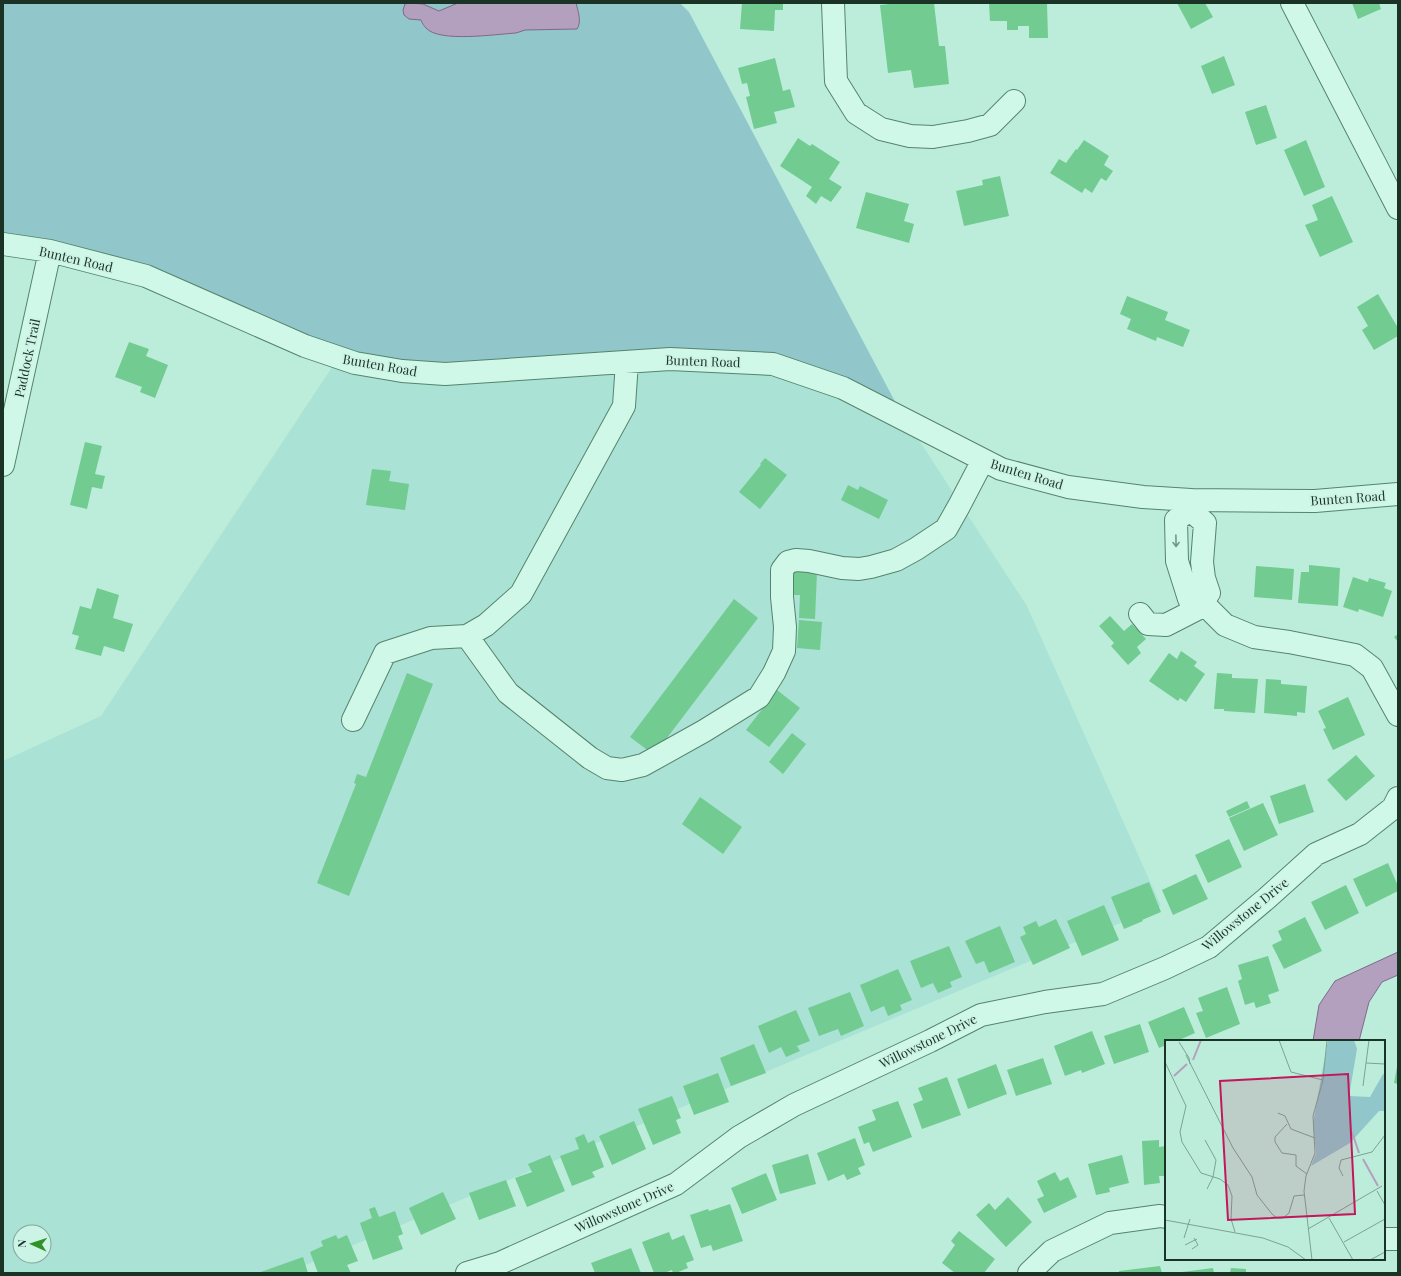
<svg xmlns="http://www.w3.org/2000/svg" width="1401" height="1276" viewBox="0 0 1401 1276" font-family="'Playfair Display',serif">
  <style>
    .farmland { fill: #aae2d5; fill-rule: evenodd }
    .green { fill: #91c7ca }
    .water { fill: #b3a0be; stroke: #80688b }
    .building { fill: #72cb91 }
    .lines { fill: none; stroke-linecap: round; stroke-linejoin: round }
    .minor-casing { stroke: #56846b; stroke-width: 24 }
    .minor { stroke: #cff8e9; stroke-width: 22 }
    .oneway { stroke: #759687 }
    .labels { text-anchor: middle; stroke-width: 3.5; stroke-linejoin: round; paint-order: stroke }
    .street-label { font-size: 13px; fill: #1b3325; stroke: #ccf4e6 }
    .inset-river { fill: none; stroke: #b3a0be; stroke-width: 2 }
    .inset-road { fill: none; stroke: #7ca392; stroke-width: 1 }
    .view { fill: #c2185b; fill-opacity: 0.15; stroke: #c2185b; stroke-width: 2 }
    .inset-edge { fill: none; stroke: #1b3325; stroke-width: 2 }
  </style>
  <rect width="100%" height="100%" fill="#bceddb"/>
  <path class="farmland" d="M342 352 777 354 900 411 1027 606 1161 906 287 1273H3V761L101 716ZM20 1232H44V1256H20Z"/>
  <path class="green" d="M3 3H680L689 12 900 411 777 354 477 377 342 352 239 307 3 250Z"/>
  <path class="water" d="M409 3 423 4 439 11 458 3H576C578 11 582 22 577 29L525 30 516 33C497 34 439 43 426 28 424 26 422 23 421 20L409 19 404 15 403 10 405 4Z
    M1398 952V975L1382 982 1369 1002 1359 1041H1313L1319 1005 1335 981Z"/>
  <path class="building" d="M742 3H783V10H775L774 31 740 29Z
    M899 3H934L939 46H945L949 84 914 88 911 70 888 73 880 5Z
    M989 3H1047L1048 38H1029V26H1018V30H1007V21H990Z
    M1177 3H1205L1213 17 1191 29Z
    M1352 3H1379L1381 9 1358 19Z
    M1224 56 1235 85 1212 94 1201 66Z
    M775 58 783 91 790 89 795 107 774 112 777 123 754 129 746 97 750 96 747 83 742 84 738 68Z
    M1266 105 1277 138 1256 145 1245 112Z
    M798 138 810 146 812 144 840 162 829 179 842 187 831 202 821 196 816 204 806 196 812 187 780 166Z
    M1084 140 1109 156 1104 165 1113 171 1106 181 1101 178 1092 193 1085 188 1082 193 1050 173 1059 159 1066 163 1076 149 1077 150Z
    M1306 140 1325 187 1304 196 1284 150Z
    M1000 176 1009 216 964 226 956 191 983 185 982 180Z
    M866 192 909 204 904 221 914 224 909 243 856 228Z
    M1332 196 1353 242 1320 257 1305 225 1318 220 1312 205Z
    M1378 294 1398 328V336L1374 350 1362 330 1368 326 1357 307Z
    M1127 296 1168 312 1165 320 1190 330 1183 347 1157 337 1156 341 1127 329 1131 319 1120 314Z
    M129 342 149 349 146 356 168 365 155 398 140 392 142 387 115 377Z
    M85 442 102 446 95 474 105 476 102 489 92 487 87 509 70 505Z
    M765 458 787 475 760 509 739 492 761 465 760 464Z
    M372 469 391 471 389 481 409 484 405 510 366 505Z
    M848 485 858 490 860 486 888 500 879 519 841 500Z
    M1309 565 1340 568 1338 606 1298 603 1301 572H1309Z
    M1256 566 1294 569 1292 600 1254 597Z
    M788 571 817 572 815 619 799 618 800 595H787Z
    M1353 577 1368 582 1369 578 1386 583 1384 588 1392 591 1383 617 1359 609 1358 612 1343 607Z
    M97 588 119 595 113 618 133 624 124 652 104 646 101 656 75 649 79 636 72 634 80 606 91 609Z
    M734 599 758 618 654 755 630 737Z
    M1110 616 1124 631 1132 624 1146 639 1137 647 1141 653 1128 665 1111 646 1114 643 1099 626Z
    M799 620 822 622 820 650 797 648Z
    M1398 634V642L1394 637Z
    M1181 651 1197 662 1194 666 1205 674 1186 702 1180 698 1178 701 1149 681 1169 653 1177 659Z
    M407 673 433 684 349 896 317 883 356 784 354 783 357 774 366 777Z
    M1217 673 1232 674V678L1258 679 1255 713 1224 711V709H1214Z
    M1266 679 1281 680V684L1307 686 1305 713 1297 712V716L1264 713Z
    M777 690 800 708 769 747 746 730Z
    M1348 697 1365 735 1333 750 1323 729 1326 728 1318 711Z
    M792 733 806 744 783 774 769 762Z
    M1356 755 1375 776 1346 801 1327 780Z
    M1305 784 1314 812 1279 824 1270 796Z
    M700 797 742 827 723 854 682 824Z
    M1247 801 1250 808 1229 817 1226 811Z
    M1263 803 1278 835 1244 851 1229 818Z
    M1229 839 1242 867 1208 883 1195 855Z
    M1388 863 1398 886V891L1366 907 1353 879Z
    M1196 874 1208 899 1173 915 1162 890Z
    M1149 882 1161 912 1142 920 1143 921 1124 929 1111 897Z
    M1346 885 1359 913 1325 930 1311 902Z
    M1104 905 1119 940 1082 956 1067 921Z
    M1305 917 1322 951 1284 969 1272 945 1282 940 1278 931Z
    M1056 919 1070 948 1033 965 1020 937 1026 934 1023 927 1036 921 1039 927Z
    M1000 926 1015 962 989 973 984 961 976 964 965 941Z
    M949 946 962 977 950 982 952 987 938 993 933 983 921 988 910 961Z
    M1268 956 1279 991 1268 995 1271 1003 1256 1008 1254 1002 1245 1005 1238 981 1242 979 1238 965Z
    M898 969 912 1000 900 1005 902 1010 888 1016 884 1006 871 1012 860 985Z
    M1227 987 1240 1024 1206 1038 1196 1013 1203 1011 1198 998Z
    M850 992 864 1026 841 1036 838 1029 819 1036 808 1008Z
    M1184 1007 1195 1033 1177 1041H1166V1045L1159 1048 1148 1022Z
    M796 1010 810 1041 797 1046 800 1051 786 1057 781 1047 769 1053 758 1026Z
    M1140 1024 1149 1052 1114 1064 1104 1036Z
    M1092 1031 1105 1064 1082 1073 1081 1070 1065 1076 1054 1046Z
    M754 1044 766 1073 731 1086 720 1058Z
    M1043 1058 1052 1084 1016 1096 1007 1070Z
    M996 1064 1007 1094 968 1109 957 1079Z
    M1397 1067H1398V1084L1394 1083Z
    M718 1073 729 1102 694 1115 683 1086Z
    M947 1077 961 1115 922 1129 913 1104 923 1100 918 1088Z
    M672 1096 681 1118 676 1120 681 1133 653 1145 638 1109Z
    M898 1101 912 1137 873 1152 869 1142 864 1144 858 1127 876 1120 872 1110Z
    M634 1121 646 1149 612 1165 599 1136Z
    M584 1134 588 1143 594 1140 604 1167 592 1172 595 1177 572 1186 560 1156 579 1149 575 1138Z
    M855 1138 865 1165 858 1168 861 1174 847 1180 844 1174 828 1181 817 1153Z
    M1159 1140V1147L1166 1146V1176H1159L1160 1183 1144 1185 1142 1141Z
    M808 1154 816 1184 780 1194 772 1165Z
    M550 1155 565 1191 527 1207 515 1178 532 1172 528 1164Z
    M1122 1155 1129 1183 1109 1188 1110 1192 1096 1195 1088 1164Z
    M1055 1172 1060 1181 1068 1177 1077 1197 1044 1213 1037 1199 1044 1196 1037 1181Z
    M766 1173 777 1200 742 1214 731 1188Z
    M506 1180 516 1206 479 1220 469 1193Z
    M443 1192 456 1219 421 1235 409 1208Z
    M1008 1197 1032 1222 1006 1247 976 1215 989 1203 995 1210Z
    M730 1204 743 1241 713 1251 711 1245 701 1248 690 1215 708 1209 709 1211Z
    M375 1207 379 1217 395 1211 403 1234 398 1236 403 1249 373 1260 360 1223 372 1218 369 1209Z
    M959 1231 995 1259 984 1273H955L942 1263 955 1245 951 1241Z
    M669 1232 672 1240 684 1235 694 1260 686 1263 688 1268 676 1273H673L672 1270 664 1273H654L642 1242Z
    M336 1235 338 1239 347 1235 358 1261 347 1265 351 1273H318L310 1252 323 1246 321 1241Z
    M631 1248 641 1273H595L591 1263Z
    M303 1257 308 1273H258Z
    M1160 1266 1162 1273H1119V1271Z
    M1213 1268 1214 1273H1182V1272Z
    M1231 1268 1246 1269V1273H1230Z"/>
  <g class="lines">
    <defs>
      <path id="minor" d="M833 3 836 81 856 113 881 129 910 136 933 137 968 131 990 125 1014 101
        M1292 3 1398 208
        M3 244 50 251 146 276 305 346 355 363 402 371 445 374 670 359 773 364 843 388 1001 469 1068 487 1143 497 1191 500 1315 501 1398 494
        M3 465 50 251
        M1191 500 1190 510 1176 520 1177 561 1189 599 1203 600
        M1190 510 1205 523 1202 562 1204 578 1209 593 1203 600
        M1203 600 1205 605 1225 625 1254 637 1289 642 1355 655 1372 668 1398 715
        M1140 614 1148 624 1166 625 1205 605
        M467 636 508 693 590 758 607 768 622 770 643 765 704 731 759 697 774 673 784 651 785 627 782 597V570L788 562 796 560 809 561 842 568 859 569 871 567 896 560 916 549 946 529 959 506 983 460
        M353 720 385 653 431 638 467 636 486 625 521 594 624 406 627 362
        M1384 1239H1398
        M467 1273 500 1263 676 1184 739 1137 794 1105 930 1041 981 1015 1045 1002 1103 994 1165 968 1209 947 1266 899 1316 854 1360 834 1393 808 1398 798
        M1029 1273 1052 1251 1110 1223 1160 1216 1166 1217"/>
    </defs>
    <use href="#minor" class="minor-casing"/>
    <use href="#minor" class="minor"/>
  </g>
  <defs><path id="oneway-shaft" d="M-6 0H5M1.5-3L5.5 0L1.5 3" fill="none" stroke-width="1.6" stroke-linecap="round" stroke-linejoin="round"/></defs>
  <use class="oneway" href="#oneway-shaft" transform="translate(1176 541) rotate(89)"/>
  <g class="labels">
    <g class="street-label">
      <text transform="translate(76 259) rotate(13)" y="5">Bunten Road</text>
      <text transform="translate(27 358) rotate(-78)" y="5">Paddock Trail</text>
      <text transform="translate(703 361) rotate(2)" y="5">Bunten Road</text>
      <text transform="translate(380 365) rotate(10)" y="5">Bunten Road</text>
      <text transform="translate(1027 474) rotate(17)" y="5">Bunten Road</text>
      <text transform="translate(1348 498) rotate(-4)" y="5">Bunten Road</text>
      <text transform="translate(1245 914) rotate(-39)" y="5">Willowstone Drive</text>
      <text transform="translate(928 1041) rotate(-26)" y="5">Willowstone Drive</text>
      <text transform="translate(624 1207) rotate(-24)" y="5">Willowstone Drive</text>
    </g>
  </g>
  <g transform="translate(1165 1040)">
    <rect width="220" height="220" fill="#bceddb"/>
    <path d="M163 0H189L192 9 184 56 205 57 218 34 220 35V71H214L185 103 146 126 151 113 148 83Z" fill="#91c7ca"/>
    <path class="inset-river" d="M28 20 36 0M9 36 22 24M187 92 194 113M198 119 213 146"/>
    <path class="inset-road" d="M114 0 126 32 158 40M14 2 24 18 25 24M21 15 68 108 87 137 92 155 107 174 112 178H118L124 173 129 156 139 155M0 22 21 66 15 92 17 102 36 133 55 139 63 145 67 156 66 179 70 192M201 23 220 24M198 46 204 0M113 73 120 76 126 89 150 98M122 84 110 97V102L117 113 131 115V126L142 134M40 100 51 120 48 137 42 149M178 136 174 128 176 120 207 112 220 95M212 151 220 165M164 178 188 220M0 180 98 198 123 207 141 220M143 189 217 146M19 198 25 179M179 202 220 179M20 205 32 199M27 209 33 205 29 198M147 220 139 151 141 136 150 113 148 76 158 40 162 0M205 220 220 212"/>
    <path class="view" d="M183 34 190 174 63 180 55 41Z"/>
    <rect width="220" height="220" class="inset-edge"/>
  </g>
  <rect width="1401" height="1276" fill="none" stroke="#1b3325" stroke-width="8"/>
  <g transform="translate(32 1244) rotate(273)"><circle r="19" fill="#ccf4e6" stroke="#85a799"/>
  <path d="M0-3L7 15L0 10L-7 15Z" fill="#309227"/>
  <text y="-6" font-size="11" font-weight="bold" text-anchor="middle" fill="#1b3325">N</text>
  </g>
</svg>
